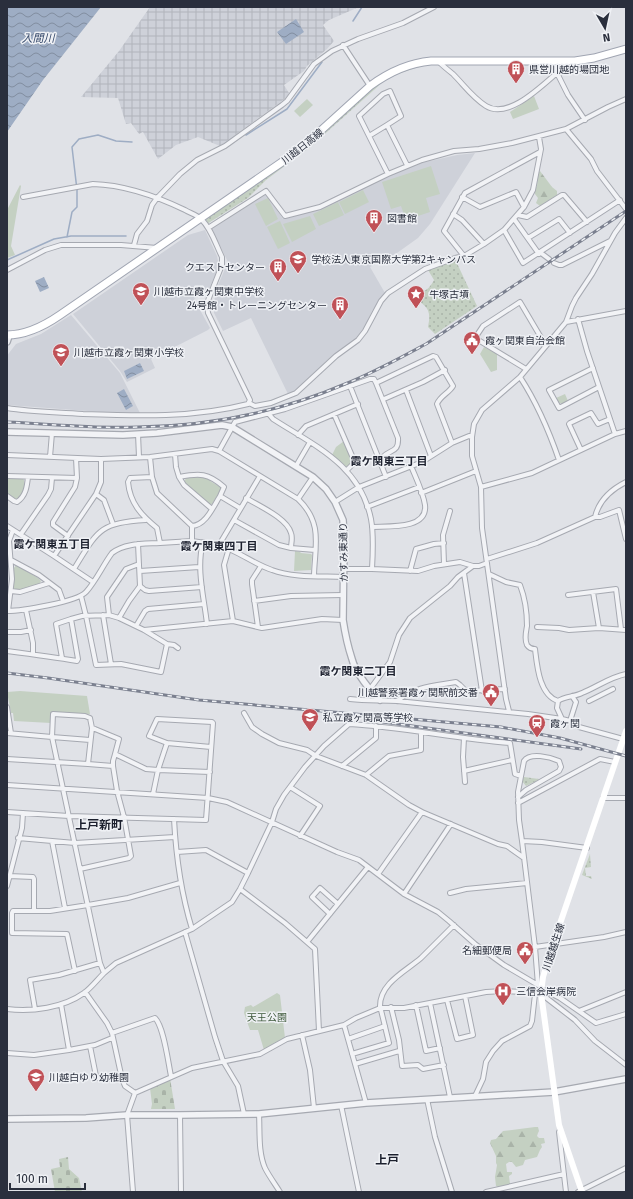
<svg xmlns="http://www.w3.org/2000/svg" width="633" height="1199" viewBox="0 0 633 1199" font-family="'Fira Sans','Noto Sans JP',sans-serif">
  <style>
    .built { fill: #ced1d9 }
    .industrial { fill: url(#industrial-grid) }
    .grass { fill: url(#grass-dots) }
    .forest { fill: url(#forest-firs) }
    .cemetery { fill: url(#cemetery-stones) }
    .park { fill: #c4d0c2 }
    .water { fill: url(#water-waves) }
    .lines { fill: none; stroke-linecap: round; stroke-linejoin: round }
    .stream { stroke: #9eadc4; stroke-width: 1.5 }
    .minor-casing { stroke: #a6a9b1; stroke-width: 6 }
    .tertiary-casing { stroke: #a6a9b1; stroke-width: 8 }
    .primary-casing { stroke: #a0a5b2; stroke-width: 9 }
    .minor { stroke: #f2f3f6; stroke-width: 4 }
    .tertiary { stroke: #f2f3f6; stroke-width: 5.5 }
    .secondary { stroke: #fff; stroke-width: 6 }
    .primary { stroke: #fff; stroke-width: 7 }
    .rail-casing { stroke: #7b808f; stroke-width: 3 }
    .rail { stroke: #eff1f5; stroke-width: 1.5; stroke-dasharray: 4.5; stroke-linecap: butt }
    .labels { text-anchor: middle; stroke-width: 3; stroke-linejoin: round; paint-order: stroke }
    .poi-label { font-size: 10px; fill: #2a2f3d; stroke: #eff1f5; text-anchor: start }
    .street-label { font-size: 10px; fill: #2a2f3d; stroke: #eff1f5 }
    .park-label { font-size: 10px; fill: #3c5739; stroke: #eff1f5 }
    .water-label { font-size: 11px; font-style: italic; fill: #384b6c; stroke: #eff1f5 }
    .neighbourhood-label { font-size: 11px; font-weight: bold; fill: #1c202e; stroke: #eff1f5 }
    .quarter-label { font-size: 12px; font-weight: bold; fill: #1c202e; stroke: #eff1f5 }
  </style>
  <defs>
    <pattern id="industrial-grid" width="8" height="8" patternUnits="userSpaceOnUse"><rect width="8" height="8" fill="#ced1d9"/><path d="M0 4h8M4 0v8" fill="none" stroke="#b1b4bb"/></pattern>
    <pattern id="grass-dots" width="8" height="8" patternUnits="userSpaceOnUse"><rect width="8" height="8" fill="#c4d0c2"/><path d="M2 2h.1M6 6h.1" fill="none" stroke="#a9b3a8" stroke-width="1.8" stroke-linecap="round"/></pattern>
    <pattern id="forest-firs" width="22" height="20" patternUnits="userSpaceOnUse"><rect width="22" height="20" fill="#c4d0c2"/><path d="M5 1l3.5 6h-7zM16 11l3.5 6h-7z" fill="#a9b3a8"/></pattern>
    <pattern id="cemetery-stones" width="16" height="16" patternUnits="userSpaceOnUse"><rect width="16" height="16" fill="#c4d0c2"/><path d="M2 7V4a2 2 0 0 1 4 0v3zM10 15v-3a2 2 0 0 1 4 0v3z" fill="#a9b3a8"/></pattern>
    <pattern id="water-waves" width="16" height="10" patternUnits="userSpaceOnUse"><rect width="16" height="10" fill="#9eadc4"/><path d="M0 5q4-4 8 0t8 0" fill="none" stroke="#818da0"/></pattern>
  </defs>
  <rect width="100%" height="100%" fill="#e0e2e7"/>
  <path class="built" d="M475 153 430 224 418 238 397 253 370 267 385 293 372 311 363 331 356 339 337 353 294 392 288 394 251 318 223 331 214 313 213 305 218 285 228 262 211 228 263 194H266L283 219 320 209 395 173 421 163 457 155Z
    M205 230 217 256 219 266 208 292 194 299 210 328 208 330 151 359 155 368 127 382 120 371 73 314 188 235Z
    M71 315 120 373 140 413H114L7 405V356L9 353 16 344 41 334Z"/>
  <path class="industrial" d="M150 7H359L329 20 323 25 334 41 327 49 307 66 304 71 284 85 289 93 286 98 220 146 198 137 176 145 158 159 143 132 139 134 131 123 126 124 118 98 81 97 119 51Z"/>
  <path class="grass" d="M437 64C417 66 401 72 384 81L309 148 266 180 248 198 207 224 205 219 382 80 409 67Z
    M455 259 477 306 435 334 428 327C432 307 426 307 411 295 425 289 426 294 434 280L428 270Z
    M524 777 539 779H540L526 786 522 781Z
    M590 854 591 867 585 868 586 876H591L592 879 582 875Z"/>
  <path class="forest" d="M540 171 552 187 557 191V195L540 206 536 203 538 198 535 194 534 191 537 186 538 173Z
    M535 1127H538L539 1131 538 1133 537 1136 539 1138H544L545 1143 541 1144 542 1147 540 1150 537 1157 525 1160 523 1165 516 1167 512 1162H509L506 1164 507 1172H512V1174L509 1176 510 1184 498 1187 496 1186 495 1177 497 1165 496 1163V1156L490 1143 491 1140 496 1139 503 1131Z"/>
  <path class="cemetery" d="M170 1078 175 1109H151L152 1104 150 1088Z
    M68 1157 69 1169 79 1178 82 1192H55L51 1169 60 1167 59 1159Z"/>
  <path class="park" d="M534 96 539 109 513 119 510 112Z
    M307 99 313 105 300 117 294 111Z
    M431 166 440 194 426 198 430 212 406 220 401 206 391 209 382 182Z
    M20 185 21 186 11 246 15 255 7 258V210Z
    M363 190 369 202 345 214 339 202Z
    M268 198 278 219 266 226 255 204Z
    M338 202 344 215 319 226 313 214Z
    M310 216 316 229 292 242 283 224Z
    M280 221 290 243 278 249 267 227Z
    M484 347 497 354V370L491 372 480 354Z
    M565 394 568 401 562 404 558 402 556 398Z
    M344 441 351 458V464L348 466H345L332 455 336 447Z
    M199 476 210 479V481L222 488 212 504H209L205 501V500L184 482 186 478 198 477Z
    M7 478H22L24 480C26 487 22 495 17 500L7 494Z
    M295 551 300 552 301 553 311 554 312 555 311 570 294 571Z
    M16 565 38 578 41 581 40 583C34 586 21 592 14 589V568Z
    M20 691 87 696 90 714 51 712V723L14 721 13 713H11L7 692Z
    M277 993 280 995 285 1038 264 1050 258 1030H250L244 1013 245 1007 251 1005 253 1007Z"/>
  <path class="water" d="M7 7H101L43 80 7 132Z
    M296 19 304 32 286 44 277 32Z
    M44 277 49 288 40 292 35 281Z
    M140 363 144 371 127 379 124 371Z
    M124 389 133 406 126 410 117 393Z"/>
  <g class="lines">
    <path class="stream" d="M353 21 362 7
      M246 135 287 109 322 62
      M67 237 72 212 77 207V190L72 147 79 139 98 135 116 141 132 142
      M7 260 54 239 71 236H126"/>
    <defs>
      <path id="minor" d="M343 45 370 86
        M439 62C443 66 448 70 453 74 464 85 472 97 486 106 510 121 546 81 564 67L569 61
        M557 73 568 95 585 120
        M566 129 591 159 597 171 626 209
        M369 136 387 125
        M388 174 359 116 383 94 390 91 401 116 387 125 407 165
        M462 197 480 207 516 192 524 207
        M453 214 462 220 484 244
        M518 215 527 217 562 195H564L587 222
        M514 219 539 254
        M208 228 266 191 285 216 320 207 388 174 422 160 454 151 479 149 512 143 566 129 608 107 626 99
        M504 230 523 263 620 200
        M528 238 559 219 570 233
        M134 245 137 234 147 221 152 205 157 198 180 174 197 160 225 146 282 105 287 101 314 64 332 51 358 39 403 23 434 7
        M541 253 549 259
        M464 256 444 231 465 193 540 152
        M554 263 559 265H562L610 241
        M7 270 45 250 61 245H121L157 248
        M578 319 587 351 615 434 626 431
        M566 322 626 311
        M593 368 549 390 559 408 599 387
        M526 369 475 338 483 326 520 302 546 346
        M520 377C537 403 549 431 559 460
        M376 383 433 356 436 357 453 386C449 393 440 396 437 404L452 443
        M350 386 386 477
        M406 390 431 456
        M384 399 423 382 445 370
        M249 403 255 406 271 403 296 393 336 356 358 340 365 331 381 301 388 293 425 269 455 258 464 256 484 244 504 230 524 207 533 190 541 149 539 137
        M7 408C32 412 58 412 83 414 138 416 194 418 248 404L250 400 208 313 207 303 222 265V257C216 245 211 228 201 219 197 215 190 213 185 210 156 196 126 185 93 184L23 197
        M268 413 273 419C315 446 360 465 371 519 374 535 373 552 372 569
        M334 414 353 458V464L347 470
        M138 434 139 457
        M298 435 306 426 358 404
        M581 450 569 424 570 423 591 413 598 424 610 419
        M219 451 235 422 285 409 370 379H374L376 383 398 438C399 453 390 449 383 457 382 457 380 462 380 463
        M175 454 176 467 179 477
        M7 455 101 459 150 457 212 449 219 451 298 499C323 523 315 545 314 575
        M50 457 52 433
        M150 457 152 477 130 478 128 482C130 503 141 515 157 528L160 543 192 541 219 545 260 476
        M296 466 310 442
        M7 476 77 478
        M152 477 157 493 192 526
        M481 487 532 473 615 434
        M421 493 476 471
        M96 494 104 500 113 524
        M7 496 14 501 17 502C26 496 27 486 28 477
        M246 498C259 506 287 518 291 533 293 538 291 543 291 548
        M298 499 313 477
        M335 502 359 487 422 462 452 443 469 436 472 437
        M367 507 419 487
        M212 509 184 485 179 477C200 473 208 473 224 487L220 496
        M595 517C599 500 612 489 626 482
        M234 520 279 545 291 548 315 550
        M7 526 54 556 96 494 101 482V459
        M372 527C387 526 428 530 425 505 423 492 416 478 411 466
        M21 534 48 495 51 489 52 478
        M68 536 53 525V522L75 487 77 478 76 458
        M192 541V526C206 525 213 507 220 496L240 508
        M203 542C196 569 204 597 207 624
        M219 545C238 551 254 564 272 570 293 578 322 576 343 577
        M229 548 224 565 233 621
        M54 556 93 582
        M487 559 537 543 595 517H600L619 510 626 539
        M11 560 39 575 59 590 63 601
        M444 564 443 535 450 511
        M74 569C98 530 99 523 146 520
        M344 569H372L418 571 434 566 460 562 473 566
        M140 571 199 567
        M410 571 416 549 434 544 444 543
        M464 573 482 691
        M489 574 506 582 520 585C525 598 527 612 527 626 526 632 524 639 527 645 529 648 532 649 535 649 537 665 539 695 558 701
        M140 586 145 590 149 591 202 587
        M11 591 20 592 49 583
        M593 592 599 628
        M568 595 616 589 621 629
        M81 596 86 616 96 665 121 664 161 672 167 644
        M254 601 291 596 343 595
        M26 610 33 643V654
        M7 611C21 611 77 602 86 592 96 581 103 565 112 553 125 543 143 544 160 543
        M8 611 12 579 9 541 13 530
        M103 615 111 664
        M109 615 107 597 126 569 139 564
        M119 618 129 601 140 586 138 544
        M71 619 82 616 109 615 119 618 144 630 233 621 262 628 322 619 343 620
        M136 626 145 611 148 609 204 604
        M258 627 252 584V580L261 566
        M537 627 559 628 569 630 599 628 626 630
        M144 630 167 644 174 645 178 648
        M7 632H21L31 630
        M7 651C30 654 53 657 77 661L78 659 71 619 56 624 62 658
        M370 689 390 662 399 635 410 618 450 586 458 577 473 566H479L487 563
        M350 699C366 701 381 700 397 701L528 714 562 719 570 721 579 727 623 739
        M397 701C417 686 432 686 456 682L460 685 466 691 505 689
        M589 701 613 689
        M7 707 11 733
        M509 711 506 699 482 528 481 487 472 456V437L474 424 482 410 520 377 566 322 572 306 576 298 592 274 615 233 626 218
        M244 713 252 727 262 734 279 743 307 750 316 756 366 775 409 805 422 812 378 874
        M562 719 557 708 558 701C565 696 574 697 582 693 597 687 610 677 626 674
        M570 721 576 702 572 696
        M7 733 52 737 100 963 104 973C97 980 91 988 84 993 63 1008 32 1012 7 1009
        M464 738 463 757 465 782
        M90 740 52 737 53 714 85 716 90 718 92 728
        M115 754 113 761V766L88 764 92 728 95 729 119 739 115 754 146 769 158 770 210 772
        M7 759 88 764
        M342 766 376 738V726
        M464 771 512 760
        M366 775 389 756 421 750V732
        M7 785 208 798 227 802 337 852 359 860 404 894 438 912 449 921 475 944 504 965 538 985 535 947 604 937 626 932
        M290 787 320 806 300 836
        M153 794 158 770 167 743
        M518 797 526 790 559 771 561 767 559 761C550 757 530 752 524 761L518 792 519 820 522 841 542 842 587 848
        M603 798H626
        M518 803 600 759 615 762
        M7 812 69 816 206 820 213 723 212 722 157 719 149 736 167 743 211 747
        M422 812 498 844 507 846 524 858
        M174 819C176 857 181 893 192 929
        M18 838 75 843 175 837
        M52 841 65 908
        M522 841 535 947
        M177 852 206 850 248 873
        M80 869 129 858 131 856 124 817 117 791 113 766
        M9 876 33 877 34 879V911
        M7 886 22 828 23 813
        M240 889 285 923 315 949 319 1031
        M450 893 466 889 527 883
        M404 894 451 824
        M330 914 312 897 320 888 338 904
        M185 932 215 1037 223 1061 238 1086 244 1114
        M307 942 368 867
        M75 971 67 934 12 933V913L13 911H50L88 905 128 898 180 883
        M104 973 116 963 192 929 232 902 240 889 248 873 272 822 276 809 284 795 305 767 324 746 349 724C403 727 456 739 510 743L515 774 521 776
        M542 989 560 998 596 1023 626 1014
        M85 992 107 1023 112 1033 122 1079 125 1086 135 1093
        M540 993 575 1020 595 1041 626 1065
        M447 1000 457 1039 473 1035 465 996
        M430 1003 450 1097
        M61 1004 69 1050 95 1045 112 1038
        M416 1005 426 1051 440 1048
        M391 1007 399 1040 402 1066 418 1065 423 1069 444 1065
        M35 1009 30 980 59 975 100 963
        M579 1011 626 992
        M344 1025 366 1103
        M112 1033 155 1018C164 1027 168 1062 171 1076
        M302 1035 310 1070 314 1108
        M348 1039 385 1026
        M90 1046 96 1076 97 1078 111 1079 121 1077
        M7 1053 34 1055 69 1050
        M352 1054 389 1043 380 1006C380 983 406 971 421 958 432 947 443 936 454 925
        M355 1064 399 1051
        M475 1096 483 1079 486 1062 493 1051 502 1041 530 1026 532 1021 535 994
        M427 1099 435 1137 452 1192
        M341 1105 359 1192
        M259 1114C260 1131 258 1152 265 1168 269 1176 275 1184 280 1192
        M180 1115 181 1192
        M559 1132 566 1192
        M133 1192 127 1115 135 1093 192 1068 260 1054 287 1039 344 1025 356 1018 380 1008H404L486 992 504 991 541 993
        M486 1192 564 1174
        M578 1192 626 1168"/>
      <path id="tertiary" d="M7 342 9 336
        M7 432 123 435 157 433 222 425 232 427 313 477 326 489 335 502 343 520 344 537 343 620C345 633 348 647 352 659 355 672 371 692 380 700
        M7 1119 86 1118 127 1115H180L259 1114 366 1103 554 1092 626 1079"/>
      <path id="primary" d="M7 335C27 335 44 326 60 315L285 160 306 144 370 86C389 72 408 63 431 61H575L594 58 626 49"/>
    </defs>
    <use href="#minor" class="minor-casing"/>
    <use href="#tertiary" class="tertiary-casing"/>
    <use href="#primary" class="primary-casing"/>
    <use href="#minor" class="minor"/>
    <use href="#tertiary" class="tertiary"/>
    <path class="secondary" d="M582 1192 559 1125 541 993 543 977 553 944 626 731"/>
    <use href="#primary" class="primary"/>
    <defs>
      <path id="rail" d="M7 422C50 424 94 429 138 427 208 426 280 412 345 384 373 373 400 358 426 344L626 211
        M7 673 48 678 199 700 501 727 560 738 626 756
        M383 722 581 749"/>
    </defs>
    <use href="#rail" class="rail-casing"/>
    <use href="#rail" class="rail"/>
  </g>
  <defs>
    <symbol id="building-pin" viewBox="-11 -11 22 30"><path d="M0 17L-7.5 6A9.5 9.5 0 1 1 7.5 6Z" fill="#c05157" stroke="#eff1f5"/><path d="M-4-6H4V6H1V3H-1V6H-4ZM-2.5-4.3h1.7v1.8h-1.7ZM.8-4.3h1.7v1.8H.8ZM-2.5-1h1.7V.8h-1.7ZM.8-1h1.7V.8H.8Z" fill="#fff"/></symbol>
    <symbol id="university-pin" viewBox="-11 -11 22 30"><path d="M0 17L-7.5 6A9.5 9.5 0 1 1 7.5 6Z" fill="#c05157" stroke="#eff1f5"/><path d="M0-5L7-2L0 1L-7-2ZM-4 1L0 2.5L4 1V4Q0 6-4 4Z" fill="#fff"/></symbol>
    <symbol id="school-pin" viewBox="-11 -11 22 30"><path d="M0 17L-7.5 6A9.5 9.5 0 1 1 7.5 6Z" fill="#c05157" stroke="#eff1f5"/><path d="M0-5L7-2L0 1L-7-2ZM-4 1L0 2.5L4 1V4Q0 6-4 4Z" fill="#fff"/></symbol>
    <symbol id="sight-pin" viewBox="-11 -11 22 30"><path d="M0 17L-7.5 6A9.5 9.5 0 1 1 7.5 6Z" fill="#c05157" stroke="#eff1f5"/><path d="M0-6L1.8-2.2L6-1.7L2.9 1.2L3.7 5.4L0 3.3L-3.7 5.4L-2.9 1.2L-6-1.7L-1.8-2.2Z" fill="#fff"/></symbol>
    <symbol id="civic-pin" viewBox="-11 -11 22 30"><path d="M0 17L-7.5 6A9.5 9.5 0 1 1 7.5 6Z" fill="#c05157" stroke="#eff1f5"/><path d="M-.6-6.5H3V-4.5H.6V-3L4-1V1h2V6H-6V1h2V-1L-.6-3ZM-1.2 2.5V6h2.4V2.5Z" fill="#fff"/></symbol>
    <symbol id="station-pin" viewBox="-11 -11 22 30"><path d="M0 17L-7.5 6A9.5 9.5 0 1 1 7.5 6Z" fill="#c05157" stroke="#eff1f5"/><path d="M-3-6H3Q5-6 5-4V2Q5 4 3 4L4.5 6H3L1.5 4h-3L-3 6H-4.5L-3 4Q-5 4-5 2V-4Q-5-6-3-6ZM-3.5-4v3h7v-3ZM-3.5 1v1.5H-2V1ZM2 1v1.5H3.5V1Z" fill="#fff"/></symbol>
    <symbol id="hospital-pin" viewBox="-11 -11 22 30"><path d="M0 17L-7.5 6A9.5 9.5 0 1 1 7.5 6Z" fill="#c05157" stroke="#eff1f5"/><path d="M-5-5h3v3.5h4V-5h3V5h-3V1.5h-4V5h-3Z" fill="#fff"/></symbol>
  </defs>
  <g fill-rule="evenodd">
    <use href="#building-pin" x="506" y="59" width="20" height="27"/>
    <use href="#building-pin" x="364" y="208" width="20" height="27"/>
    <use href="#university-pin" x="288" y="249" width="20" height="27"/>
    <use href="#building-pin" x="268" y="257" width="20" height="27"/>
    <use href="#school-pin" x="131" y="281" width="20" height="27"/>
    <use href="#sight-pin" x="406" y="284" width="20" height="27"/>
    <use href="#building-pin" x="330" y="295" width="20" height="27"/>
    <use href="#civic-pin" x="462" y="330" width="20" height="27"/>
    <use href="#school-pin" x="51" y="342" width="20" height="27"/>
    <use href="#civic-pin" x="481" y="682" width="20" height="27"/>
    <use href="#school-pin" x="300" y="707" width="20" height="27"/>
    <use href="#station-pin" x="527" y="713" width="20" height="27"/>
    <use href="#civic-pin" x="515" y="940" width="20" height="27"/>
    <use href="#hospital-pin" x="493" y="981" width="20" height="27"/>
    <use href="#school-pin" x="26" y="1067" width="20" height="27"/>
  </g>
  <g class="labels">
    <g class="poi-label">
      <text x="529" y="73">県営川越的場団地</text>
      <text x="387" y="222">図書館</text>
      <text x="311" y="263">学校法人東京国際大学第2キャンパス</text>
      <text x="265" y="271" text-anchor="end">クエストセンター</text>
      <text x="154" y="295">川越市立霞ヶ関東中学校</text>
      <text x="429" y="298">牛塚古墳</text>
      <text x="327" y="309" text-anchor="end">24号館・トレーニングセンター</text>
      <text x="485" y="344">霞ヶ関東自治会館</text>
      <text x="74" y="356">川越市立霞ヶ関東小学校</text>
      <text x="478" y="696" text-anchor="end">川越警察署霞ヶ関駅前交番</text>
      <text x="323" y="721">私立霞ヶ関高等学校</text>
      <text x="550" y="727">霞ヶ関</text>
      <text x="512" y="954" text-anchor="end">名細郵便局</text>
      <text x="516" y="995">三信会岸病院</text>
      <text x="49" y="1081">川越白ゆり幼稚園</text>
    </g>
    <g class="street-label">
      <text transform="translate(302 146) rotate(-39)" y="4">川越日高線</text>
      <text transform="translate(343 552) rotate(-91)" y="4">かすみ東通り</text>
      <text transform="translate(553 947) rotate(-72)" y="4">川越越生線</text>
    </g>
    <g class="park-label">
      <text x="267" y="1021">天王公園</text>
    </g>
    <g class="water-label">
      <text x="38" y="42">入間川</text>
    </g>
    <g class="neighbourhood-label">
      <text x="389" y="465">霞ケ関東三丁目</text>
      <text x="52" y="548">霞ケ関東五丁目</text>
      <text x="219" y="550">霞ケ関東四丁目</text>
      <text x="358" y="675">霞ケ関東二丁目</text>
    </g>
    <g class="quarter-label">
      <text x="99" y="829">上戸新町</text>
      <text x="387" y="1164">上戸</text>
    </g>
  </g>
  <rect width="633" height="1199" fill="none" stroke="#2a2f3d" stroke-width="16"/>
  <g transform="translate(605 28) rotate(171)" stroke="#eff1f5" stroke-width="3" paint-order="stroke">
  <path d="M0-3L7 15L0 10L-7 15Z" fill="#2a2f3d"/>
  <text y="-6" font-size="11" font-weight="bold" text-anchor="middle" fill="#2a2f3d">N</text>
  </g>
  <path d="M10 1183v6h75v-6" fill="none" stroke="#2a2f3d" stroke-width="2"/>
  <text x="16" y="1183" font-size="12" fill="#2a2f3d" stroke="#eff1f5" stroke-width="3" paint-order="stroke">100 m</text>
</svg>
